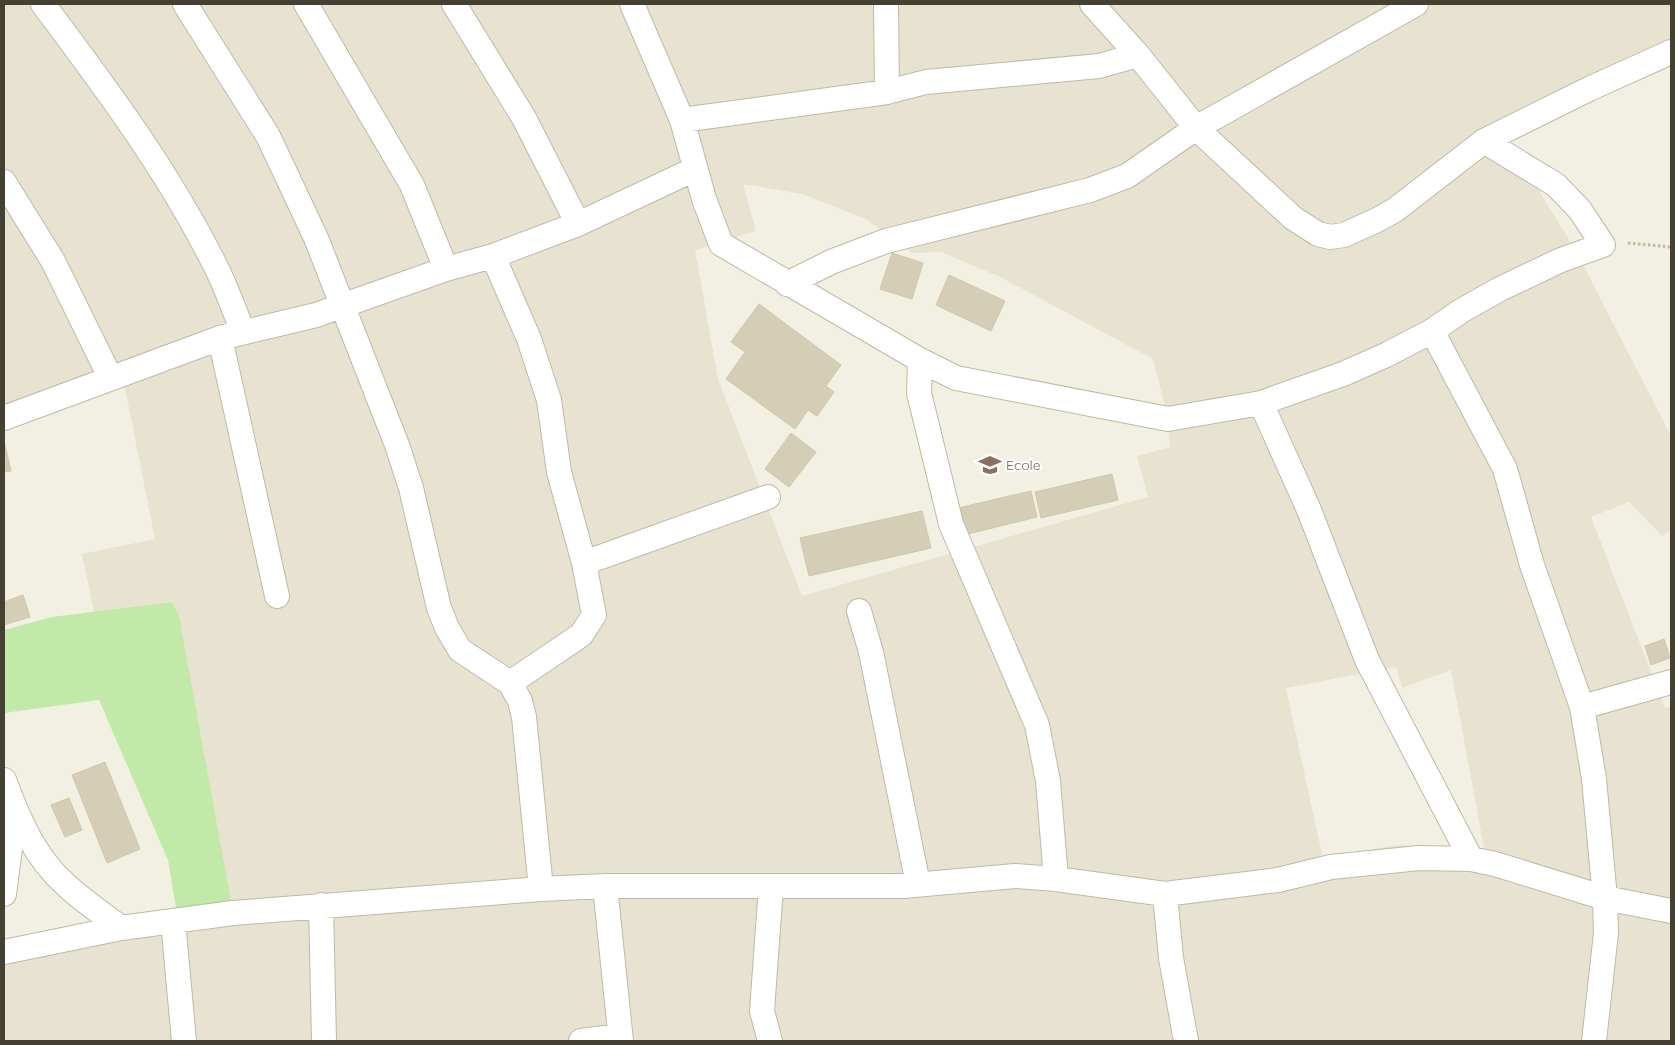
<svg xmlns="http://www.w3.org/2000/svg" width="1675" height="1045" viewBox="0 0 1675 1045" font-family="Quicksand,sans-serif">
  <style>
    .residential { fill: #e7e3d0; fill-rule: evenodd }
    .green { fill: #c1eaa8 }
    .building { fill: #d4ceb7; stroke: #d0c7aa }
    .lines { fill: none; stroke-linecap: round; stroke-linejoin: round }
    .minor-casing { stroke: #bebaa4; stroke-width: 26 }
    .path { stroke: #c1b995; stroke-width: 3; stroke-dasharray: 2.5 2.5; stroke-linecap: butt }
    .minor { stroke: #fff; stroke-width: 24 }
    .labels { text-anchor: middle; stroke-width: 4; stroke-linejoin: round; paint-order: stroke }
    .education-label { font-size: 14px; fill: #785e54; stroke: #fff; text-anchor: start }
  </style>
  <rect width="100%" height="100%" fill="#f2f0e2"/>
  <path class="residential" d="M4 4H1671V39L1496 121 1576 251 1671 436V530L1662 536 1629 502 1591 517 1665 708 1671 707V1041H4V944L177 914 179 616 172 602 94 612 82 554 155 539 121 368 4 409ZM743 184 802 194 866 219 912 253 941 252 1000 277 1153 359 1168 419 1170 447 1137 456 1148 497 802 596 718 379 695 250 756 231ZM1396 667 1402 688 1451 670 1485 854 1463 848 1395 845 1323 859 1286 688Z"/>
  <path class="green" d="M172 602 179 616 232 907 177 914 168 860 99 700 4 713V630L52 617Z"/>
  <path class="building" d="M892 253 923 263 912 299 880 289Z
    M949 275 1005 301 991 331 936 305Z
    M759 304 841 365 826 386 834 392 817 416 808 410 795 429 726 379 745 352 731 342Z
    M791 433 816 452 789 487 765 469Z
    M4 441 11 471 4 472Z
    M1112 474 1118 500 1041 518 1035 492Z
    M1031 491 1037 517 964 535 958 508Z
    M922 511 931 548 809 576 800 538Z
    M23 595 30 617 4 625V602Z
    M1664 639 1670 658 1651 665 1645 646Z
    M105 762 140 849 107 863 72 775Z
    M69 798 82 830 65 837 51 805Z"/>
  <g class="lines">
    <defs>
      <path id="minor" d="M43 4C106 88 168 171 215 265 226 286 234 310 243 332
        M185 4 268 136 316 238 397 445 411 488 439 608 447 628 460 650 510 683 520 701 524 717 541 889
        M306 4 412 185 446 269
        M454 4 524 118 578 224
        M632 4 682 120 704 199 721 244 920 360 956 378 1168 419 1261 403 1343 374 1386 355 1432 331 1461 311 1500 289 1561 260 1603 245 1580 210 1556 185 1484 141 1395 210 1377 220 1344 235 1330 237 1318 234 1293 218 1196 128 1138 55 1092 4
        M886 4 887 92
        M682 120 887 92 926 82 1099 66 1138 55
        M1484 141 1589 89 1671 52
        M4 182 53 261 110 377
        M493 256 529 339 549 400 559 472 584 563 594 615 581 635 510 683
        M787 284 831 262 886 241 1090 190 1127 176 1196 128 1416 4
        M1432 331 1505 469 1532 565 1582 707 1594 779 1605 898 1606 933 1594 1041
        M220 338 277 596
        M920 360 919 393 951 524 1037 725 1048 781 1056 879
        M1261 403 1309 510 1367 660 1471 859
        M4 418 220 338 316 315 446 269 493 256 578 224 695 169
        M584 563 768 497
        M859 611 871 652 918 884
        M1582 707 1671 682
        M4 780C18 818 35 858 66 885 83 901 103 914 121 928
        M605 886 621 1041
        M4 894 15 811
        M1165 894 1171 958 1186 1041
        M321 905 324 1041
        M173 921 184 1041
        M4 952 121 928 233 913 541 889 605 886H903L1015 876 1056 879 1165 894 1278 880 1331 867 1419 858 1471 859 1495 864 1605 898 1671 911
        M581 1041 619 1036
        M770 1041 762 1011 771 886"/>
    </defs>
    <use href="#minor" class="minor-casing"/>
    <path class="path" d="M1628 243 1671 247"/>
    <use href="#minor" class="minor"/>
  </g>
  <defs>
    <symbol id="school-bare" viewBox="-9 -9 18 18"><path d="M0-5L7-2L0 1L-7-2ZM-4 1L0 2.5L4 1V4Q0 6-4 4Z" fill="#8d6e63" stroke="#fff" stroke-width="2.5" paint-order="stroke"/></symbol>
  </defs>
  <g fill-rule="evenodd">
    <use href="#school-bare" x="974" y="449" width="32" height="32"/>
  </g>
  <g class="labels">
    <g class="education-label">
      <text x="1006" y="470">Ecole</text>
    </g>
  </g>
  <rect width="1675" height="1045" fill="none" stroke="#444032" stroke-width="10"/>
</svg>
